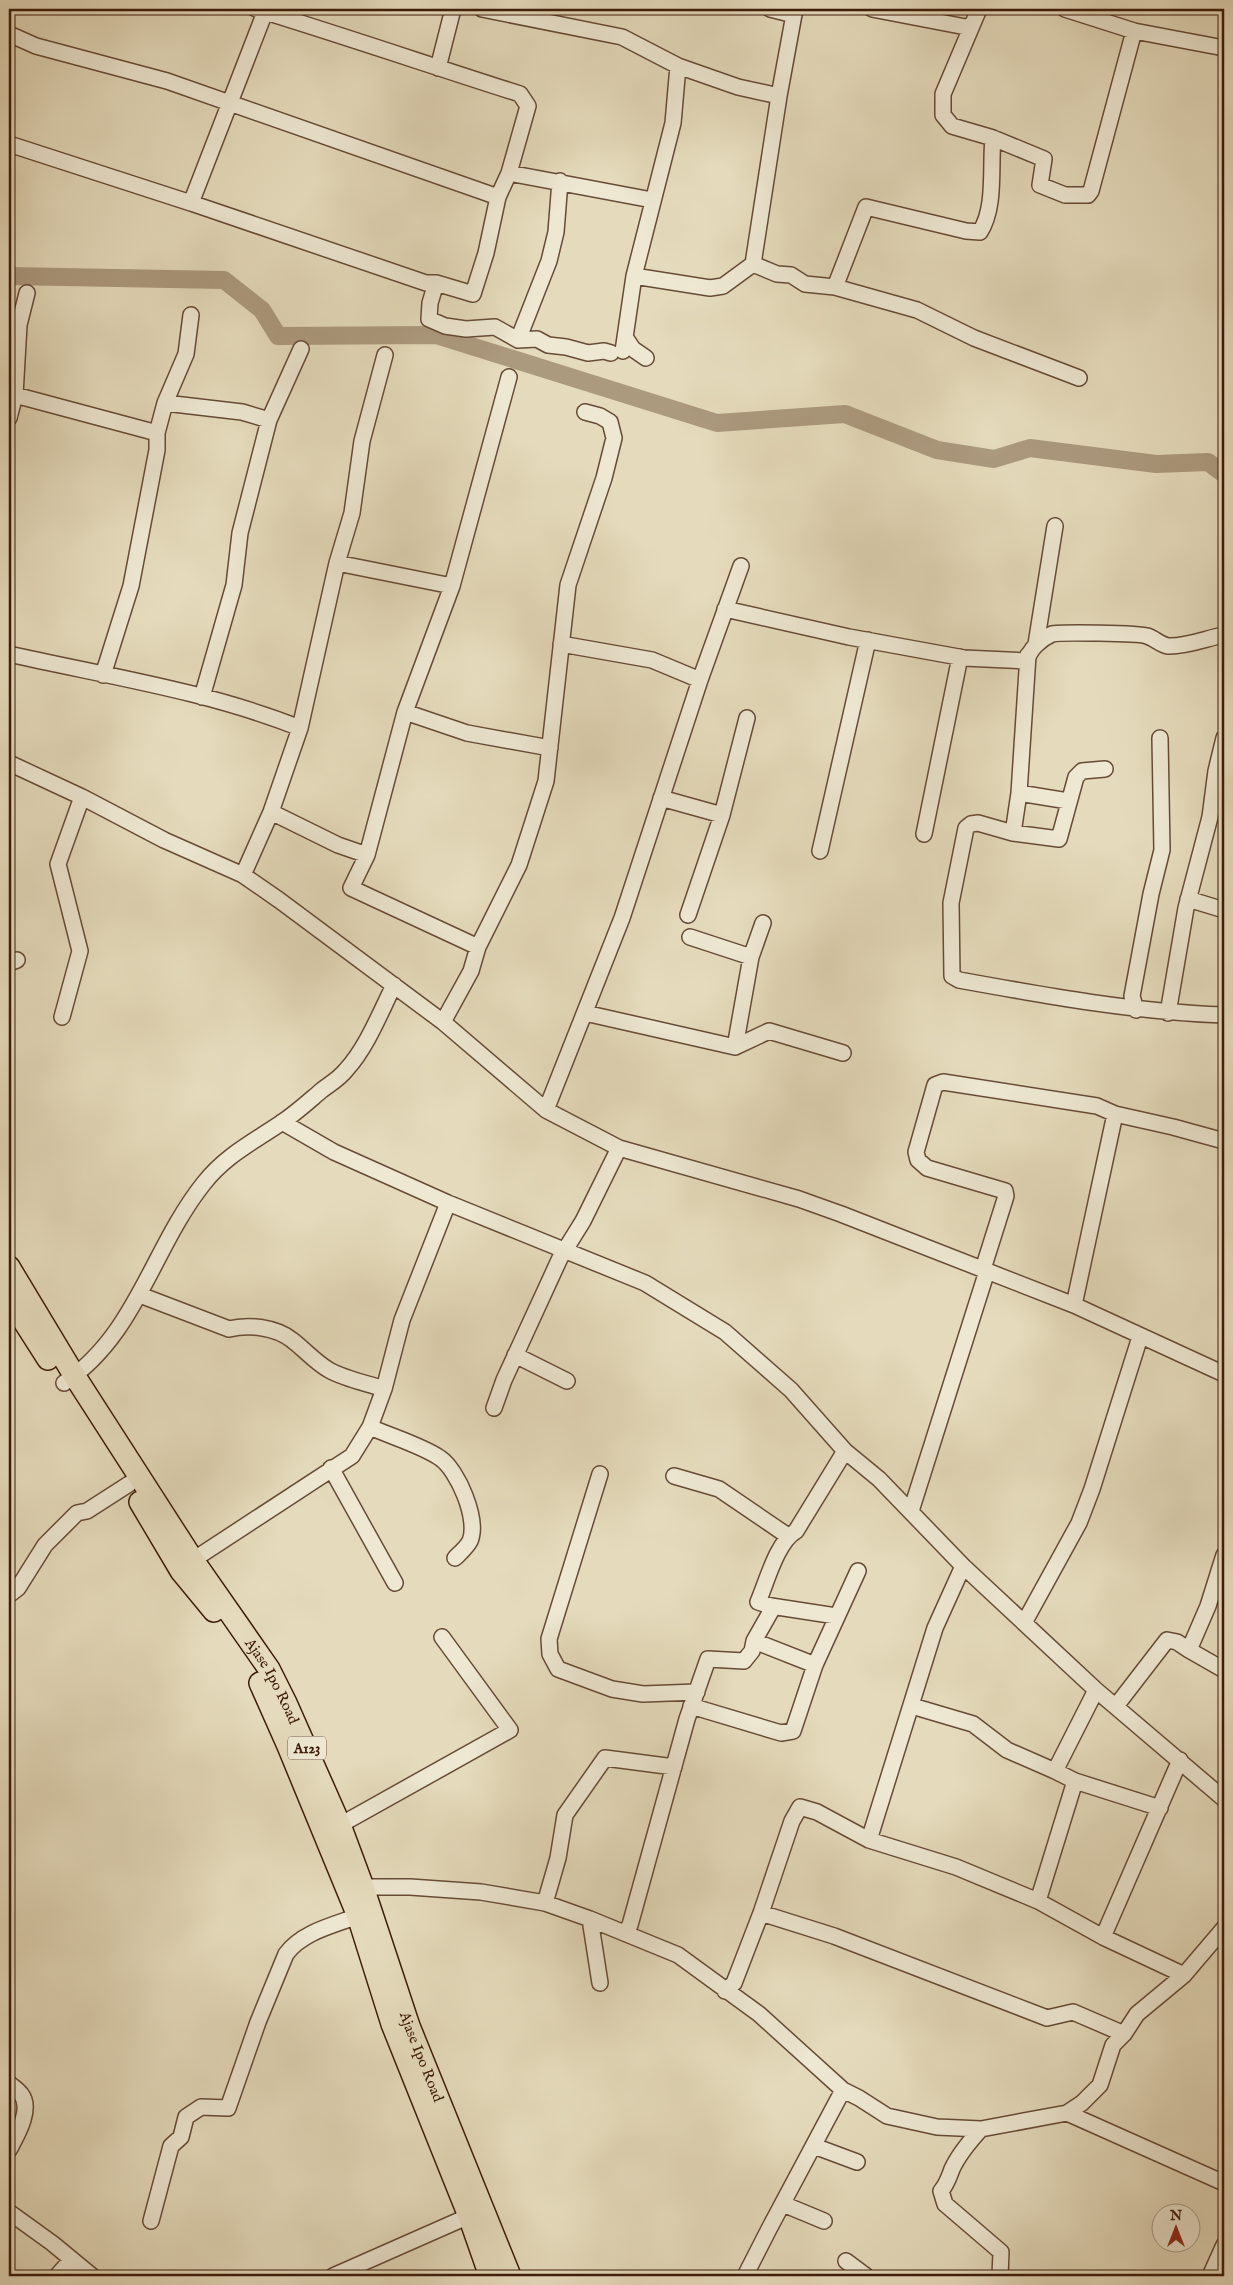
<svg xmlns="http://www.w3.org/2000/svg" width="1233" height="2285" viewBox="0 0 1233 2285" font-family="'IM FELL English',serif">
  <style>
    .lines { fill: none; stroke-linecap: round; stroke-linejoin: round }
    .river { stroke: #ac9a7f; stroke-width: 18 }
    .minor-casing { stroke: #674b36; stroke-width: 18 }
    .highway-casing { stroke: #3d1b0a; stroke-width: 24 }
    .minor { stroke: #eee8d3; stroke-width: 15 }
    .highway { stroke: #e5dbbc; stroke-width: 21 }
    .labels { text-anchor: middle; stroke-width: 4.5; stroke-linejoin: round; paint-order: stroke }
    .shield { fill: #eee8d3; stroke: #725846; stroke-width: 1 }
    .shield-label { font-size: 14px; font-weight: bold; fill: #3d1b0a }
    .street-label { font-size: 15px; fill: #3d1b0a; stroke: #eee8d3 }
  </style>
  <rect width="100%" height="100%" fill="#e5dbbc"/>
  <filter id="stains"><feTurbulence type="fractalNoise" baseFrequency=".004" numOctaves="4"/><feColorMatrix values="0 0 0 0 .2 0 0 0 0 .09 0 0 0 0 .02 0 0 0 .5 -.17"/></filter>
  <radialGradient id="worn" r=".72"><stop offset=".6" stop-color="#630" stop-opacity="0"/><stop offset="1" stop-color="#630" stop-opacity=".3"/></radialGradient>
  <g class="lines">
    <path class="river" d="M9 276 224 280 262 310 278 336 436 335 717 423 845 414 937 450 994 459 1030 448 1156 464 1208 462 1224 474"/>
    <defs>
      <path id="minor" d="M256 9C344 36 432 66 520 94L528 106 509 173 498 197 486 253 473 294 436 283H426L191 203 265 12 266 9
        M482 9 622 37 678 66 738 87 779 96
        M770 9 794 15
        M795 9 779 96 753 264 777 274 791 275 805 284 835 287 917 310 974 338 1079 378
        M872 9 971 28
        M979 9 943 94V115L952 126 993 138 1044 159 1040 185 1065 195H1088L1091 191 1134 31
        M1065 9 1134 31 1224 48
        M9 34 36 46 167 81 498 197
        M438 68 453 9
        M9 144 191 203
        M509 173 652 200
        M634 276 710 288 723 286 753 264
        M436 283 430 303 429 319 445 326 466 329 495 327 518 340 537 339 548 345 566 347 588 353 604 351 611 353
        M835 287 866 207 966 231 980 232C996 207 990 168 993 138
        M625 337 633 349 646 358
        M518 340 549 261 556 232 560 181
        M623 351 634 276 673 123 678 66
        M15 395 157 433
        M165 403 242 412 269 420
        M9 418 15 395 19 325 27 293
        M337 563 452 586
        M725 609 849 637 964 658 1027 661C1029 649 1041 639 1052 634 1059 632 1139 633 1147 636 1154 638 1161 645 1168 646 1186 647 1207 638 1224 635
        M561 644 652 660 700 680
        M1036 644 1055 526
        M9 654C106 676 207 691 300 728
        M103 675 131 586 157 450V433L165 403 186 354 191 315
        M202 697 234 585 240 533 269 420 301 349
        M405 712 467 733 550 748
        M9 763 82 797 164 840 243 875 279 900 443 1022 546 1110 619 1148 799 1199 841 1214 1074 1305 1224 1374
        M1105 769 1082 771 1076 777 1059 839 1013 833 978 823 971 824 966 828 951 903 952 976 959 980C1047 996 1135 1012 1224 1015
        M1019 793 1068 801
        M661 798 722 815
        M271 812 338 845 367 855
        M1013 833 1019 793 1028 655
        M924 834 960 657
        M820 851 868 640
        M243 875 271 812 300 728 337 563 352 513 362 441 385 355
        M1188 899 1224 910
        M688 915 722 815 747 718
        M690 937 751 957 735 1047
        M478 947 351 888 367 855 405 712 452 586 509 377
        M751 957 763 923
        M9 963 17 960
        M1136 1010 1132 996 1151 894 1162 850 1160 738
        M585 1013 735 1047 769 1031 843 1053
        M1168 1013 1186 908 1210 817 1216 771 1224 738
        M62 1017 80 951 58 864 82 797
        M443 1022 471 971 478 947 519 865 546 781 568 585 604 478 614 438 610 422 600 416 585 412
        M546 1110 622 918 700 680 741 566
        M282 1122 334 1152 448 1203 645 1283 725 1332 791 1390 845 1451 879 1479 963 1566 1096 1690 1224 1799
        M983 1269 1006 1196 1005 1191 927 1168 918 1160 916 1152 935 1085 943 1082 1097 1106 1115 1114 1173 1127 1224 1141
        M140 1295 229 1329C248 1324 276 1327 292 1340 304 1349 315 1362 329 1370 345 1379 366 1383 384 1389
        M1074 1305 1115 1114
        M515 1355 567 1381
        M64 1383C137 1334 152 1248 204 1183 225 1156 253 1142 281 1123 296 1113 309 1101 322 1090 330 1084 340 1078 346 1070 367 1047 380 1013 394 985
        M494 1408 504 1380 560 1258 583 1221 619 1148
        M370 1427C390 1436 423 1446 440 1458 458 1470 479 1520 470 1541 467 1547 460 1553 455 1558
        M331 1468 395 1583
        M600 1474 549 1639 550 1654 558 1669 612 1689 643 1694 697 1692
        M674 1476 719 1489 788 1536
        M911 1511 987 1271
        M193 1560 352 1456 370 1427 384 1389 402 1320 448 1203
        M9 1595 18 1588 45 1545 77 1513 87 1511 129 1484
        M771 1606 836 1616
        M1024 1623 1079 1523 1092 1489 1140 1337
        M754 1641 815 1665
        M1189 1650 1224 1670
        M691 1706 781 1733 793 1731 815 1665 858 1571
        M912 1706 973 1724 1007 1750 1055 1771 1096 1690
        M1116 1706 1167 1640 1177 1642 1189 1650 1208 1606 1224 1555
        M1055 1771 1075 1781 1160 1808
        M340 1825 510 1730 442 1637
        M869 1840 935 1628 963 1566
        M355 1890 363 1887H410L481 1892 545 1903 590 1919 678 1955 759 2014 843 2090 859 2098 887 2116 937 2127 981 2129 1067 2113 1082 2103 1100 2085 1113 2045 1124 2034 1137 2014 1184 1975 1224 1928
        M1038 1901 1075 1781
        M545 1903 558 1858 565 1815 605 1758 674 1767
        M761 1913 834 1936 1047 2018 1073 2012 1124 2034
        M590 1919 600 1983
        M625 1933 630 1925 687 1719 708 1659 744 1661 752 1651 754 1641 771 1611V1606L758 1602C767 1581 777 1542 796 1531L845 1451
        M1103 1937 1180 1760
        M725 1991 734 1983 761 1913 792 1821 800 1807 817 1812 869 1840 956 1867 1038 1901 1103 1937 1184 1975
        M9 2083C13 2087 18 2090 21 2094 33 2109 16 2137 9 2150
        M1067 2113 1224 2183
        M981 2129C970 2141 959 2154 952 2169 949 2177 947 2184 941 2191L945 2204 1001 2252 1000 2276
        M814 2146 857 2162
        M783 2204 824 2221
        M9 2212 52 2243 92 2276
        M151 2221 171 2146 181 2137 186 2117 201 2107 228 2108 258 2022 286 1954C302 1932 334 1925 358 1916
        M846 2261 866 2276
        M57 2276 71 2260
        M333 2276 469 2216
        M745 2276 769 2229 843 2090
        M1210 2276 1224 2245"/>
      <g id="highway">
        <path id="s1" d="M9 1267 74 1375 193 1560 269 1669 286 1703 340 1825 363 1887 409 2026 510 2276"/>
        <path d="M9 1298 48 1359"/>
        <path d="M140 1502 181 1571 214 1611"/>
        <path d="M260 1683 288 1746 358 1916 392 2024 469 2216 490 2276"/>
      </g>
    </defs>
    <use href="#minor" class="minor-casing"/>
    <use href="#highway" class="highway-casing"/>
    <use href="#minor" class="minor"/>
    <use href="#highway" class="highway"/>
  </g>
  <g class="labels">
    <rect class="shield" x="288" y="1736.5" width="38" height="23" rx="4"/>
    <g class="shield-label">
      <text x="307" y="1753">A123</text>
    </g>
    <g class="street-label">
      <text dy="5" stroke="none"><textPath href="#s1" startOffset="491">Ajase Ipo Road</textPath></text>
      <text dy="5" stroke="none"><textPath href="#s1" startOffset="896">Ajase Ipo Road</textPath></text>
    </g>
  </g>
  <rect width="1233" height="2285" fill="none" stroke="#e5dbbc" stroke-width="30"/>
  <rect x="10" y="10" width="1213" height="2265" fill="none" stroke="#3d1b0a" stroke-width="2.5"/>
  <rect x="15" y="15" width="1203" height="2255" fill="none" stroke="#3d1b0a"/>
  <g transform="translate(1176 2228)"><circle r="24" fill="#eee8d3" stroke="#a79683"/>
  <path d="M0-4L9 19L0 12L-9 19Z" fill="#8f2418"/>
  <text y="-8" font-size="14" font-weight="bold" text-anchor="middle" fill="#3d1b0a">N</text>
  </g>
  <rect width="100%" height="100%" filter="url(#stains)"/>
  <rect width="100%" height="100%" fill="url(#worn)"/>
</svg>
